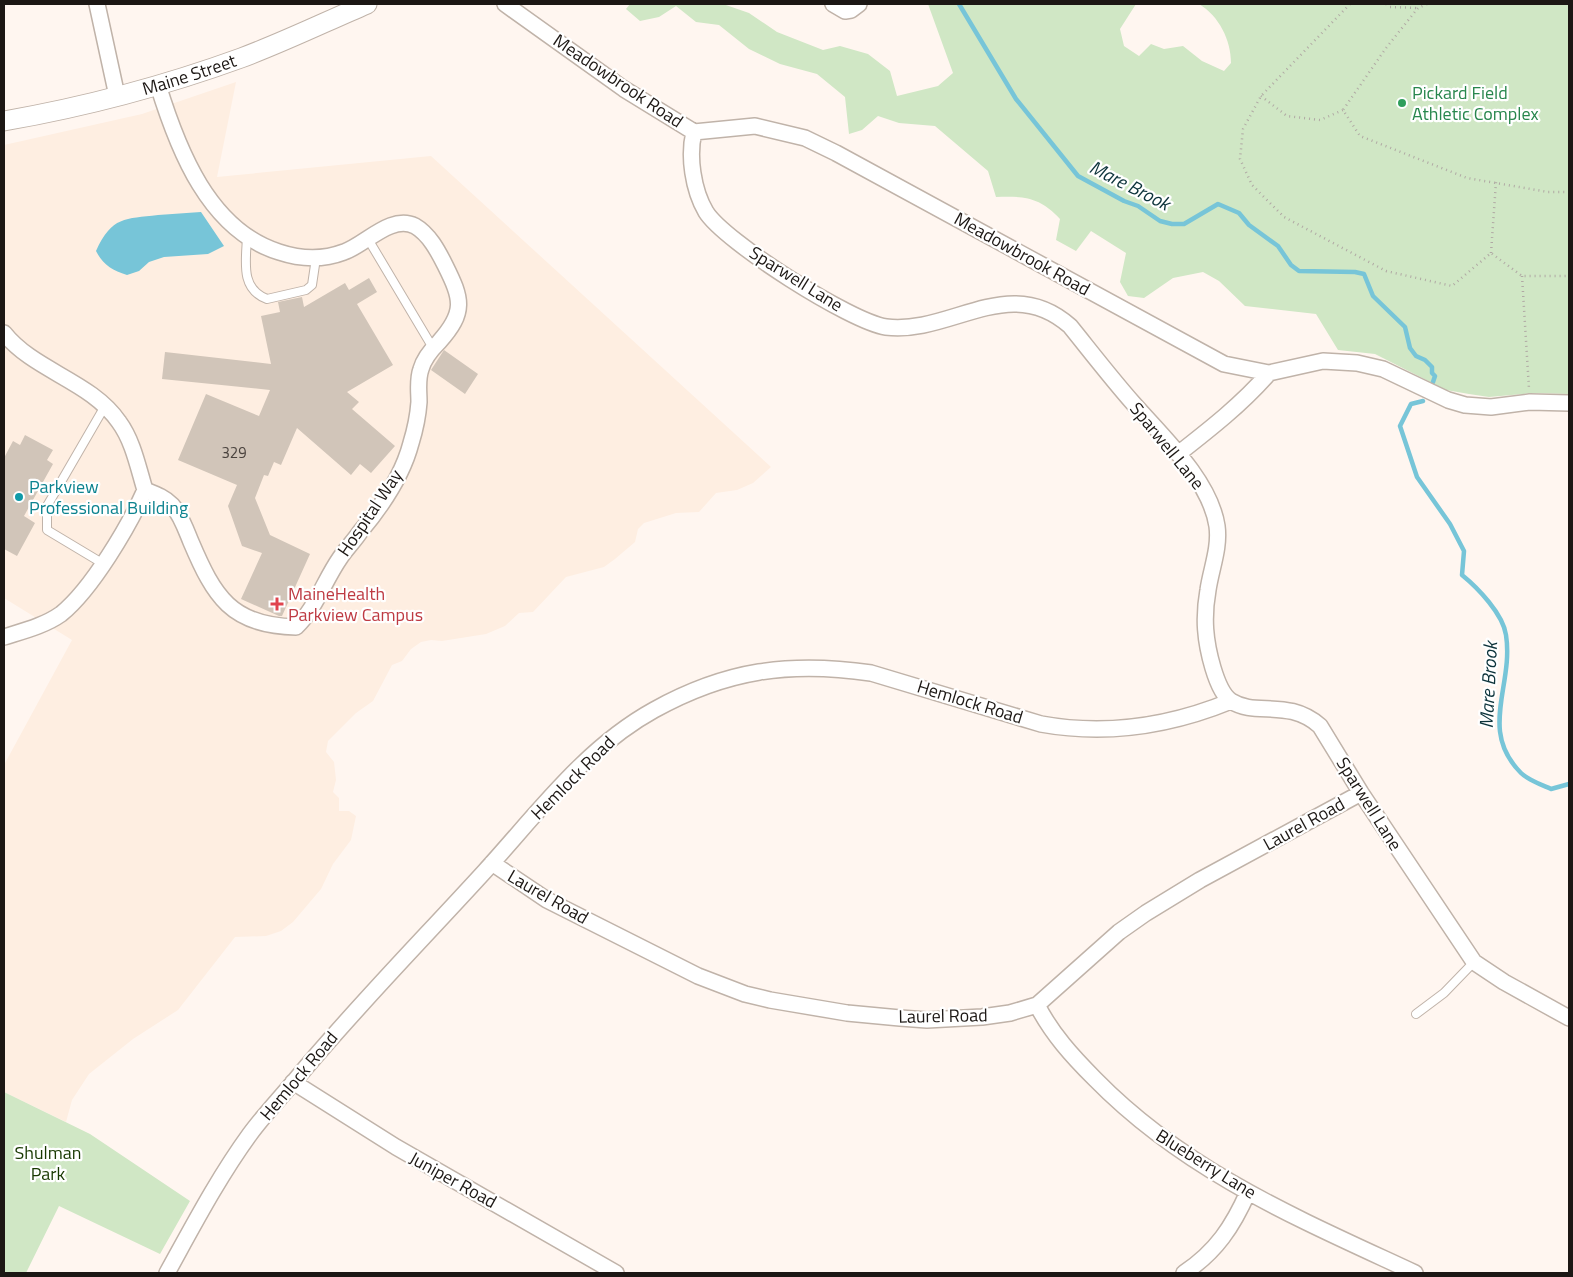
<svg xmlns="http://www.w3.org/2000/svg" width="1573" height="1277" viewBox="0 0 1573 1277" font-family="'Titillium Web',sans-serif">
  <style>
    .built { fill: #feeee1 }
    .green { fill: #d0e7c5 }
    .water { fill: #77c5d8 }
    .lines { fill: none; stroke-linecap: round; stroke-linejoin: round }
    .stream { stroke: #77c5d8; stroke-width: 4.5 }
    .building { fill: #d1c5b9 }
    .service-casing { stroke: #c0b3a9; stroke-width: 10 }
    .minor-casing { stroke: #c0b3a9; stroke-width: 18 }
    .tertiary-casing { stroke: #c0b3a9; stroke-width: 21 }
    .path { stroke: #b0a9a4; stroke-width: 2.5; stroke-dasharray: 1 4; stroke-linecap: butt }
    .service { stroke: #fff; stroke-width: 8 }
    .minor { stroke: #fff; stroke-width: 15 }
    .tertiary { stroke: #fff; stroke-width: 19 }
    .leisure-dot { fill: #2e9e5b; stroke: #fff; stroke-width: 2 }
    .culture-dot { fill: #0f9aa8; stroke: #fff; stroke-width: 2 }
    .health-dot { fill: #e0444e; stroke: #fff; stroke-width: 2 }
    .labels { text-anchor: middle; stroke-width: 4.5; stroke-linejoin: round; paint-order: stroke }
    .number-label { font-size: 15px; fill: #49423d }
    .street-label { font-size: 18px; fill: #1c1714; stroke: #fff }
    .leisure-label { font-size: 18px; fill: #27864d; stroke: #fff; text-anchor: start }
    .culture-label { font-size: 18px; fill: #0d838f; stroke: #fff; text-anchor: start }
    .health-label { font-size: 18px; fill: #be3a42; stroke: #fff; text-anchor: start }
    .park-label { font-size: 18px; fill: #183801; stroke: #fff }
    .water-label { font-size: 19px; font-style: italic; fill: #0c333b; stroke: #fff }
  </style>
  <rect width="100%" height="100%" fill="#fff6f0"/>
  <path class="built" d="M236 82 217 177 431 156 771 467 753 483 737 490 716 493 699 512 676 513 644 523 638 529 635 542 615 559 604 567 566 577 533 612 519 613 505 626 486 634 442 641 431 640 421 642 411 649 402 661 392 665 373 701 356 713 328 741 326 752 334 762 336 780 333 792 339 798V811H349L356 816 351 840 333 864 321 889 293 922 281 931 266 936 235 937 178 1010 133 1039 89 1074 72 1100 66 1122 4 1092V765L72 640 4 598V145L142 114Z"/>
  <path class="green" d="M630 4H723L749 13 777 32 823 50 840 46 868 54 890 71 897 96 938 86 953 73 928 4H1136L1120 29 1124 46 1139 56 1151 44 1164 49 1183 46 1202 61 1224 71 1231 63C1231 40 1219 16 1199 4H1569V394L1533 393 1489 397 1469 394 1446 390 1375 354 1338 350 1316 314 1245 306 1219 281 1203 272 1173 278 1144 298 1128 296 1120 282 1126 253 1091 231 1076 251 1056 240 1060 219C1040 197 1024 196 996 197L988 171 935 126 899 123 878 116 862 130 849 134 845 97 817 74 780 64 749 49 719 25 696 22 676 6 659 17 640 21 626 9Z
    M4 1092 90 1134 190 1201 160 1254 59 1206 26 1273H4Z"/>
  <path class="water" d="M201 212 224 246 208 254 164 257 149 262 139 271 127 275C112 270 103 265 96 251 112 216 125 219 158 215 173 214 186 213 201 212Z"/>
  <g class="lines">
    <path class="stream" d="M959 4 1016 99 1078 176 1124 201 1138 206 1160 221 1172 224H1184L1218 204 1239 213 1249 225 1278 246 1291 265 1299 271 1355 272 1364 274 1373 296 1405 327 1410 348 1416 356 1425 360 1432 367V373L1435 376 1433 382
      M1423 401 1411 404 1400 426 1417 477 1450 524 1464 551 1462 575C1478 588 1503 614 1506 635 1514 686 1478 730 1521 773 1528 780 1542 785 1551 789L1569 784"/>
  </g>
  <path class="building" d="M369 278 377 292 357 304 393 365 347 392 359 402 352 409 395 446 371 473 360 464 351 475 297 428 281 465 274 462 268 476 264 475 255 498 270 535 310 554 282 616H279L241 599 262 553 242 546 228 506 237 485 178 460 206 394 259 416 270 390 162 379 165 352 271 364 261 316 280 312 278 302 302 297 304 307 345 283 349 290Z
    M444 350 478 374 465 394 431 370Z
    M25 435 53 450 47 460 53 464 24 516 35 523 17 556 4 549V458L13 441 20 445Z"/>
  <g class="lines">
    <defs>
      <path id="service" d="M247 237C246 261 240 289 267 299L306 290 312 285 316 258
        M368 239 433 348
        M102 563 47 530V506L105 406
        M1416 1014 1444 993 1474 962"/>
      <path id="minor" d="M97 4 117 96
        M505 4 624 89 694 132 755 126 805 138 836 153 1224 364 1269 373 1323 361 1357 363 1383 369 1448 400 1465 405 1491 407 1530 402 1569 403
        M833 4 845 11 851 10 859 4
        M694 132C688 156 693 190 706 212 725 242 851 322 886 327 951 335 1009 272 1070 326 1091 352 1111 378 1133 403 1162 436 1210 480 1217 526 1220 548 1211 569 1208 590 1203 618 1205 641 1213 668 1216 678 1222 695 1231 701 1256 717 1288 698 1320 726L1361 793 1474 962 1504 982 1569 1018
        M4 333C34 371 91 381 119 422 133 441 138 467 145 490 129 526 92 589 61 614 44 626 23 631 4 637
        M1178 454C1210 429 1242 404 1269 373
        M145 490C155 494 164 497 172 505 181 515 186 530 191 542 214 596 231 626 296 627 316 608 324 581 340 558 346 549 354 541 360 532 381 507 403 474 411 443 415 430 418 416 419 402 419 391 417 380 421 369 424 358 431 350 439 342 466 312 462 299 445 265 438 251 429 234 415 226 391 214 365 245 344 252 323 260 300 259 279 252 209 230 178 150 158 85
        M492 863 547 900 698 976 745 994 770 1000 847 1013 900 1018 927 1020 982 1017 1010 1013 1037 1005 1119 932 1146 913 1200 880 1361 793
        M1037 1005C1052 1034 1072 1056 1095 1079 1186 1172 1299 1219 1415 1273
        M293 1082 396 1147 616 1273
        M167 1273C193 1226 218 1178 250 1134 264 1115 281 1097 297 1078 356 1007 422 940 485 871 537 814 585 748 654 710 726 670 790 661 871 673L1041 724C1107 736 1170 726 1231 701
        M1184 1273C1216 1252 1233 1226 1248 1192"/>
      <g id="tertiary">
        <path id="s1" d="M4 121C84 107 164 86 241 58 284 42 325 22 367 4"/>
      </g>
    </defs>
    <use href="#service" class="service-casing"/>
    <use href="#minor" class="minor-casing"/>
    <use href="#tertiary" class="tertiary-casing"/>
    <path class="path" d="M1350 4 1261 96 1243 129 1240 159 1252 185 1284 217 1386 271 1452 286 1491 253 1522 276H1569
      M1386 4 1390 7 1418 8
      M1427 4 1418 8 1386 48 1343 110 1360 136 1467 178 1548 192H1569
      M1261 96 1287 116 1320 120 1343 110
      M1491 253 1496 182
      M1522 276 1529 389"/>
    <use href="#service" class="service"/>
    <use href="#minor" class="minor"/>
    <use href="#tertiary" class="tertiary"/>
  </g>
  <circle class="leisure-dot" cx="1402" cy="103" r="5"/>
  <circle class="culture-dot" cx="19" cy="497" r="5"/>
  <path class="health-dot" d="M274.5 596.5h5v5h5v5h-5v5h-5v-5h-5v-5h5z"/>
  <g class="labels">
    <g class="number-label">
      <text x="234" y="458">329</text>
    </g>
    <g class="street-label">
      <text dy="6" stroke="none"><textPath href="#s1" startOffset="191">Maine Street</textPath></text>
      <text transform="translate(618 81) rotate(34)" y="6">Meadowbrook Road</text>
      <text transform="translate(1022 254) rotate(29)" y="6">Meadowbrook Road</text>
      <text transform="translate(796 279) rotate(32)" y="6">Sparwell Lane</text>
      <text transform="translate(1167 446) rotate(51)" y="6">Sparwell Lane</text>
      <text transform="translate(370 513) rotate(-56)" y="6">Hospital Way</text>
      <text transform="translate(970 702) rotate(17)" y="6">Hemlock Road</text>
      <text transform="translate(573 778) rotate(-45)" y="6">Hemlock Road</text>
      <text transform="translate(1369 804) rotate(58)" y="6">Sparwell Lane</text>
      <text transform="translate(1304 824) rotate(-29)" y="6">Laurel Road</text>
      <text transform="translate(548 897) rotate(30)" y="6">Laurel Road</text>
      <text transform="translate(943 1016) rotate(-1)" y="6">Laurel Road</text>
      <text transform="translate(299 1076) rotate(-50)" y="6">Hemlock Road</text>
      <text transform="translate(1206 1164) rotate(32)" y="6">Blueberry Lane</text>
      <text transform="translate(453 1180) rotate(29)" y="6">Juniper Road</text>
    </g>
    <g class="leisure-label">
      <text x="1412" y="99">Pickard Field<tspan x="1412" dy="21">Athletic Complex</tspan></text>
    </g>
    <g class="culture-label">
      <text x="29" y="493">Parkview<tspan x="29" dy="21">Professional Building</tspan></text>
    </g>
    <g class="health-label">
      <text x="288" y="600">MaineHealth<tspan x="288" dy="21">Parkview Campus</tspan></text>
    </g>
    <g class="park-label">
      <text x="48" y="1159">Shulman<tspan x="48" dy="21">Park</tspan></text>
    </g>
    <g class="water-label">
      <text transform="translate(1130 185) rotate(27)" y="7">Mare Brook</text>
      <text transform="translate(1488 685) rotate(-87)" y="7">Mare Brook</text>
    </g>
  </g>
  <rect width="1573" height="1277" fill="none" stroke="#1c1714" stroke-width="10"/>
</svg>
